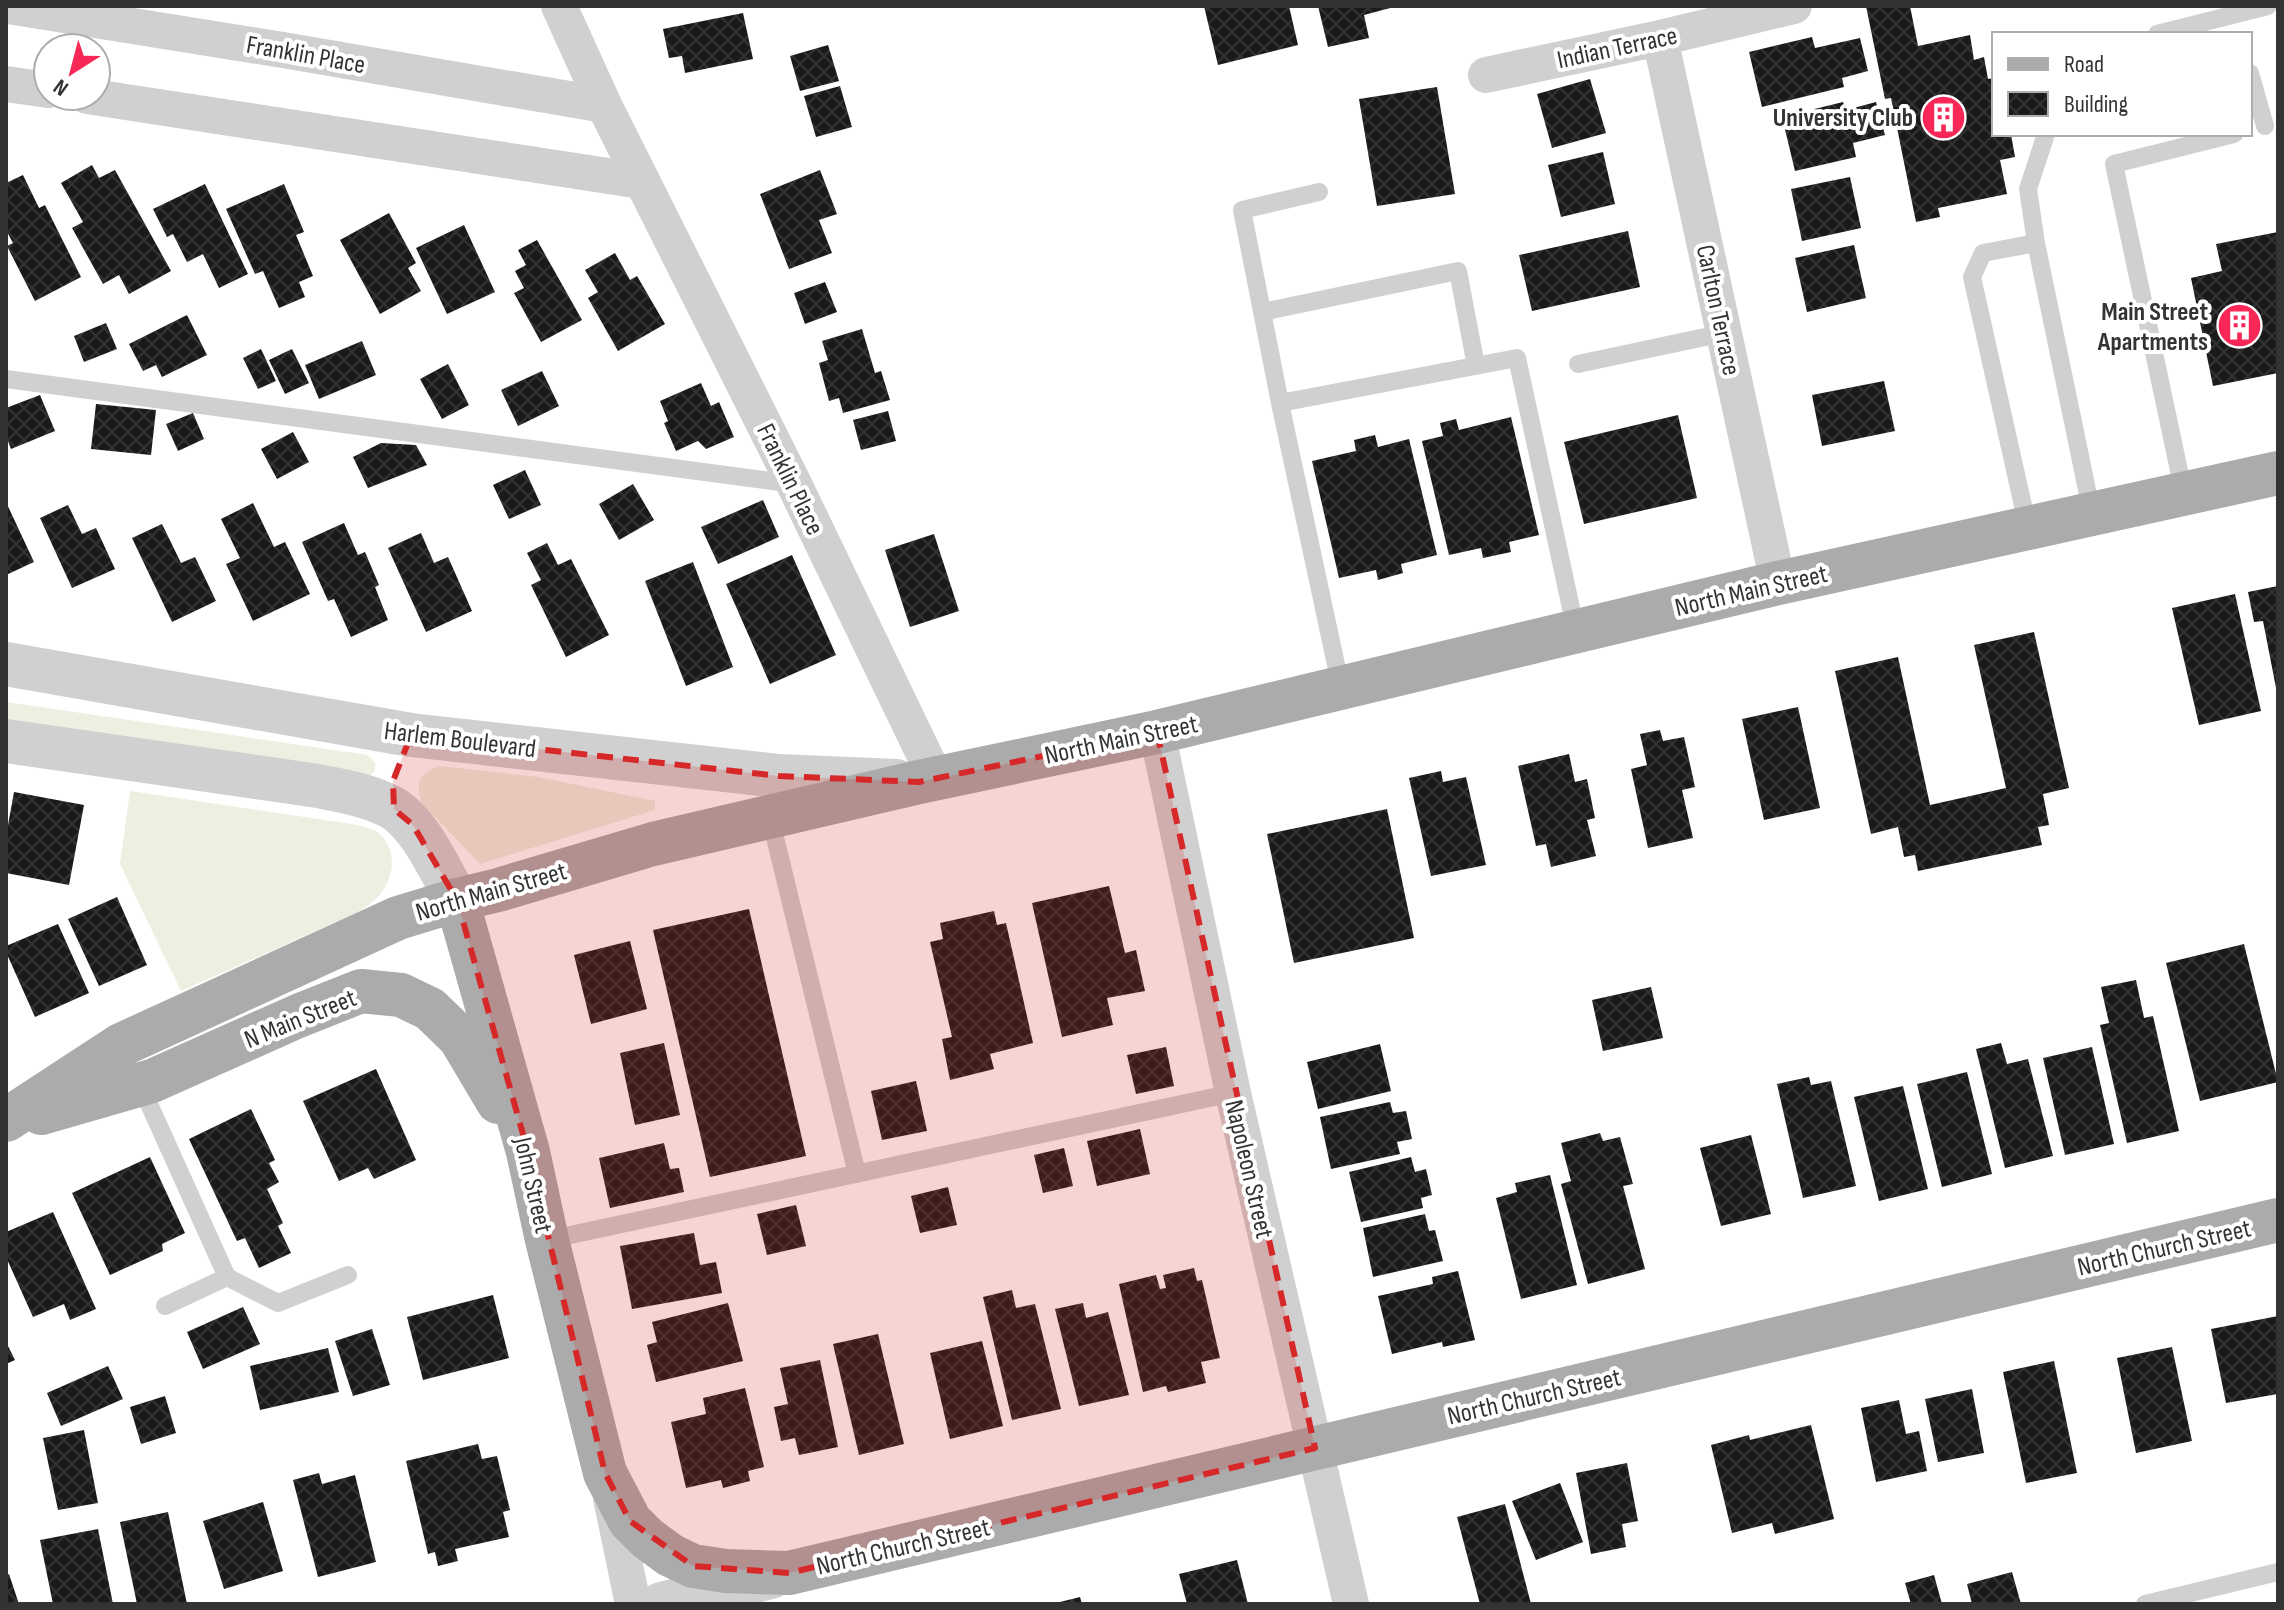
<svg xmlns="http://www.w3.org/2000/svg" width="2284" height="1610" viewBox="0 0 2284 1610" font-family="'Sofia Sans Condensed',sans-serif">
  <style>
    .grass { fill: #ebf0e0 }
    .building { fill: url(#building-cross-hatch) }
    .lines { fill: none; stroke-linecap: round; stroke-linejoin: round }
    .service { stroke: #d0d0d0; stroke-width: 18 }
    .minor { stroke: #d0d0d0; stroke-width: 36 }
    .tertiary { stroke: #d0d0d0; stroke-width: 44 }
    .primary { stroke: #ababab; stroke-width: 44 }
    .marked { fill: #d62828; fill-opacity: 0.2; stroke: #d62828; stroke-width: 6; stroke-dasharray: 16 10; stroke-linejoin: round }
    .labels { text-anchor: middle; stroke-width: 8; stroke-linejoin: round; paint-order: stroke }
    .street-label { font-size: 26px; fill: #333; stroke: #fff }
    .poi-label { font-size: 26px; font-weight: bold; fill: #333; stroke: #fff; text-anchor: end }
  </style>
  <defs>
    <pattern id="building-cross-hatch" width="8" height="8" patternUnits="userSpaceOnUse" patternTransform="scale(2)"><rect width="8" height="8" fill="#1a1a1a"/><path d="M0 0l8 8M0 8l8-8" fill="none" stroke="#333"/></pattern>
  </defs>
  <rect width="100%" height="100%" fill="#fff"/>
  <path class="grass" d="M6 702 368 755 375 763V771L369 776 6 725Z
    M440 766 538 777 655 801V810L480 864 421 802C416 781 419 773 440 766Z
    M130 791 352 824C360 826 371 828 377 832 399 848 394 878 379 896 373 902 365 907 358 912L181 991 120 864Z"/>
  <path class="building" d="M1204 6H1289L1298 45 1218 65Z
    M1318 6H1394V7L1364 15 1369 38 1328 47Z
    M1866 6H1910L1918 46 1970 35 1974 60 1984 57 1988 79 1994 78V134H2011L2015 157 2000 160 2007 194 1938 208 1940 217 1916 222 1891 98 1885 99Z
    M743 13 753 59 685 73 682 56 669 58 663 29Z
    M1812 37 1815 48 1860 38 1868 71 1842 78 1844 87 1762 107 1749 52Z
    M828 45 839 81 800 91 790 56Z
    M1590 79 1606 133 1552 148 1537 94Z
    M840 86 852 127 816 137 804 96Z
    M1437 87 1455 194 1377 206 1359 99Z
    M1843 102 1846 110 1876 102 1885 135 1853 143 1856 157 1795 171 1782 117Z
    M1603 152 1615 204 1561 217 1548 165Z
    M92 165 99 178 115 170 171 271 129 294 119 275 103 284 72 228 83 222 61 183Z
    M820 170 837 214 819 220 832 253 789 269 760 194Z
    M23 175 39 208 45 205 81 277 35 301 7 246 13 243 6 230V183Z
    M1850 177 1861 228 1802 241 1791 189Z
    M205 184 248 274 219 288 203 254 187 262 173 234 167 237 153 209Z
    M284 184 304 232 296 235 313 276 299 282 305 297 279 308 263 271 255 274 226 209Z
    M389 213 416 263 408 268 421 291 380 314 340 240Z
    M464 225 495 292 447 314 416 248Z
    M1628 231 1640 287 1532 311 1519 255Z
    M2278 232V373L2213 386 2191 278 2222 271 2216 244Z
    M537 240 582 320 541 342 514 293 524 288 515 271 526 265 518 250Z
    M1854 245 1866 298 1807 312 1795 258Z
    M615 253 630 280 637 276 665 324 618 351 588 298 598 292 585 270Z
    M825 282 837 312 805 324 794 293Z
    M187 315 207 355 162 377 156 365 143 371 129 344Z
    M106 323 117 349 84 362 74 336Z
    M862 329 875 373 881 371 890 400 843 413 839 398 829 401 819 363 828 360 822 341Z
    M362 341 376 375 319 399 305 365Z
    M261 349 276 381 258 389 243 358Z
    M292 349 309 383 285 394 269 360Z
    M448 364 469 405 442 419 420 379Z
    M542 371 559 406 518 426 501 390Z
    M1884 381 1895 431 1822 446 1812 395Z
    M701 383 711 406 719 402 734 437 706 449 698 441 676 451 664 423 668 421 660 401Z
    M40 395 55 431 11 449 6 436V408Z
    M96 404 156 410 151 455 91 449Z
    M888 411 896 441 861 450 853 420Z
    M193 413 204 439 178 451 166 424Z
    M1678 415 1697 498 1584 524 1564 442Z
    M1511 417 1539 535 1509 542 1511 552 1483 558 1481 548 1449 555 1422 441 1443 436 1440 423 1456 419 1459 430Z
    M293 432 309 462 277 479 261 449Z
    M1375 435 1378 447 1409 439 1437 555 1401 564 1403 573 1378 580 1376 570 1339 578 1312 461 1356 451 1354 440Z
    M381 443 416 445 427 465 368 488 353 457Z
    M525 470 541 505 509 519 493 485Z
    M633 484 654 520 619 540 599 504Z
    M763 500 779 537 718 564 701 527Z
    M6 502 34 562 6 575Z
    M253 503 274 547 285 542 310 594 253 621 226 564 240 558 221 519Z
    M68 505 82 534 96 528 115 569 72 588 40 518Z
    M344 523 358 555 365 552 379 585 375 587 388 620 351 637 334 599 328 601 302 542Z
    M162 524 181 563 195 557 216 601 172 622 132 538Z
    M421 533 434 563 448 557 472 611 426 632 388 548Z
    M934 534 959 611 910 627 885 550Z
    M547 543 558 565 571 559 609 635 566 657 531 585 541 580 527 553Z
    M792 555 836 655 770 684 726 584Z
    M693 562 733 667 686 686 645 581Z
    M2278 586V693H2277L2263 621 2254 622 2248 592Z
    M2235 594 2261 711 2199 725 2172 608Z
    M2034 632 2069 788 2043 794 2049 825 2038 827 2042 845 1918 871 1915 855 1904 857 1898 827 1871 834 1835 671 1898 657 1930 805 2006 788 1974 645Z
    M1798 707 1820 808 1764 820 1742 719Z
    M1660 730 1663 741 1684 737 1695 787 1682 790 1693 838 1648 848 1631 769 1647 765 1640 734Z
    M1569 754 1575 782 1587 779 1595 818 1587 820 1596 856 1551 867 1546 844 1536 846 1518 766Z
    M1441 771 1443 782 1466 777 1486 865 1431 876 1409 778Z
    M14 792 84 805 69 885 6 873V836Z
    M1387 809 1414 938 1294 963 1267 834Z
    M1109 886 1125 953 1136 950 1145 991 1107 998 1113 1025 1062 1037 1032 903Z
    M117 897 147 965 99 986 68 919Z
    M749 909 806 1156 710 1177 653 930Z
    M994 911 997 925 1006 923 1033 1043 990 1054 994 1069 950 1080 942 1039 952 1037 930 942 943 939 940 923Z
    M58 924 89 993 35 1017 6 952V946Z
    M630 941 647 1009 591 1024 574 955Z
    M2244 944 2278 1082 2200 1101 2166 963Z
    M2136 980 2144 1018 2153 1016 2179 1131 2127 1143 2100 1025 2109 1023 2101 987Z
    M1651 987 1663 1038 1603 1051 1592 1000Z
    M664 1043 680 1115 635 1125 620 1053Z
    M2001 1043 2007 1064 2028 1059 2053 1156 2005 1168 1976 1049Z
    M1380 1044 1391 1091 1318 1109 1307 1062Z
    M1166 1047 1174 1086 1136 1094 1127 1055Z
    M2092 1047 2114 1144 2065 1155 2043 1058Z
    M376 1069 416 1160 374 1179 368 1168 339 1181 303 1101Z
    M1967 1072 1992 1174 1942 1187 1917 1084Z
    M1809 1077 1811 1085 1831 1081 1856 1186 1803 1198 1777 1084Z
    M916 1081 927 1131 882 1140 871 1091Z
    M1903 1086 1928 1189 1879 1201 1854 1097Z
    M1390 1102 1393 1113 1406 1111 1412 1139 1397 1142 1400 1154 1331 1169 1320 1117Z
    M251 1109 275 1160 269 1163 279 1182 267 1189 283 1223 278 1226 291 1253 259 1268 245 1238 237 1241 189 1139Z
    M1140 1129 1150 1174 1097 1186 1087 1141Z
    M1600 1133 1603 1141 1620 1137 1633 1184 1623 1186 1645 1269 1588 1284 1561 1184 1571 1181 1561 1143Z
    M1751 1135 1771 1214 1721 1226 1700 1148Z
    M664 1143 670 1169 679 1168 684 1192 610 1208 599 1158Z
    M1064 1148 1073 1186 1043 1193 1034 1155Z
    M150 1157 185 1233 162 1244 163 1251 110 1275 72 1193Z
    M1411 1157 1415 1172 1426 1169 1432 1195 1421 1198 1423 1208 1361 1222 1349 1172Z
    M1550 1175 1577 1285 1521 1299 1496 1198 1517 1192 1515 1183Z
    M948 1187 957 1225 920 1233 911 1196Z
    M796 1205 806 1246 767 1255 757 1214Z
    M53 1212 96 1309 70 1320 64 1304 33 1317 6 1257V1232Z
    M1425 1214 1429 1231 1435 1230 1443 1261 1373 1277 1363 1228Z
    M694 1233 700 1265 716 1262 722 1293 632 1309 620 1246Z
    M1194 1268 1197 1281 1202 1280 1220 1358 1201 1362 1206 1383 1168 1392 1166 1386 1143 1392 1119 1284 1156 1275 1160 1289 1166 1288 1163 1275Z
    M1458 1271 1475 1340 1443 1347 1442 1342 1392 1354 1378 1296 1433 1284 1432 1277Z
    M1012 1290 1016 1308 1035 1304 1061 1409 1012 1420 983 1297Z
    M493 1295 509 1358 423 1380 407 1317Z
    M728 1303 743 1361 656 1382 647 1345 657 1342 652 1322Z
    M1083 1303 1086 1318 1108 1312 1129 1395 1079 1406 1055 1309Z
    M243 1307 260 1344 203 1369 187 1332Z
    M2278 1316V1394L2226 1403 2211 1329Z
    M372 1329 390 1385 353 1396 335 1341Z
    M878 1334 904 1444 859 1455 833 1344Z
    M982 1341 1003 1426 950 1439 930 1353Z
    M6 1342 15 1360 6 1364Z
    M2172 1347 2192 1441 2136 1453 2117 1358Z
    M328 1348 339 1392 260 1410 250 1366Z
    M820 1360 838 1447 799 1455 795 1438 781 1441 774 1407 788 1404 780 1368Z
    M2054 1361 2077 1473 2026 1483 2003 1372Z
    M108 1366 123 1399 61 1426 47 1393Z
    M745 1388 764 1467 748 1471 750 1481 723 1488 721 1480 686 1488 671 1422 706 1414 703 1398Z
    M1972 1389 1984 1453 1938 1462 1925 1399Z
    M165 1396 176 1433 141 1444 130 1407Z
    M1899 1400 1906 1434 1919 1431 1927 1471 1876 1482 1861 1408Z
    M1811 1425 1834 1519 1775 1534 1772 1523 1732 1533 1711 1445 1749 1435 1750 1440Z
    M84 1430 98 1503 58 1510 43 1438Z
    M478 1444 482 1459 497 1456 510 1510 503 1512 509 1537 455 1549 458 1561 438 1566 435 1552 428 1554 406 1461Z
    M1627 1463 1638 1521 1622 1524 1626 1547 1591 1554 1576 1473Z
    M319 1473 322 1484 355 1475 376 1562 318 1577 293 1480Z
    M1560 1483 1583 1542 1536 1560 1512 1501Z
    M263 1502 283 1571 224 1589 203 1521Z
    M1505 1504 1531 1604H1480L1457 1517Z
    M168 1512 187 1604H137L120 1522Z
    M98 1529 113 1604H53L40 1540Z
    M1237 1560 1248 1604H1187L1179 1574Z
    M2012 1572 2021 1604H1972L1967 1584Z
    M9 1574 19 1604H6V1575Z
    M1934 1575 1942 1604H1911L1905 1583Z
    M1080 1597 1082 1604H1056V1603Z"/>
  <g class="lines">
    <path class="service" d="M2157 34 2268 6
      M2250 73 2265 126
      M2046 134 2028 189 2036 243 2092 514
      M1319 192 1242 210 1280 403 1517 358 1576 631
      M1262 312 1458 271 1476 366
      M1578 364 1724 333
      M6 379 794 484
      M1280 403 1341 688
      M2184 494 2114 164 2234 134
      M2028 528 1972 277 1983 253 2036 243
      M770 817 857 1174
      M140 1084 227 1277 165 1306
      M547 1240 1233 1093
      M227 1277 278 1303 348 1275
      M2145 1604 2278 1572"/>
    <path class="minor" d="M8 6 283 50 604 105
      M559 6 604 105 794 484 936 779
      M1660 38 1778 583
      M1486 75 1660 38 1794 6
      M6 84 48 90
      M87 96 641 181
      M1157 732 1233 1093 1351 1604
      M611 1498 633 1604"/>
    <path class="tertiary" d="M6 664 411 735 779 776 896 781
      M6 741 318 786C343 791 368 795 391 807 420 823 441 872 457 900
      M661 1604 771 1577"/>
    <path class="primary" d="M457 900 528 1152 547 1240 605 1473 630 1521 647 1538 670 1555 693 1566 726 1571 789 1573 2278 1220
      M41 1113 152 1081 298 1016 361 991 401 995 430 1009 460 1038 498 1102
      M6 1120 121 1045 398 918 457 900 498 890 653 844 919 782 1157 732 1778 583 2278 473"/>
  </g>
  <path class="marked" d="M1157 732 1315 1448 789 1573 693 1566 630 1521 605 1473 528 1152 457 900 413 825 394 809 393 781 411 735 779 776 919 782Z"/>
  <defs>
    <symbol id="building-disc" viewBox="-11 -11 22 22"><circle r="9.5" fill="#f72758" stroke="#fff"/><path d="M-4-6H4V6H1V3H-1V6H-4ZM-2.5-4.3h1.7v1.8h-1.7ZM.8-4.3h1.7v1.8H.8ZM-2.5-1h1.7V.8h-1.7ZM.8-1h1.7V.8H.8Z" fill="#fff"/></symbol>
  </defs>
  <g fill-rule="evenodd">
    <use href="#building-disc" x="1918" y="92" width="51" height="51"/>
    <use href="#building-disc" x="2214" y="300" width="51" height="51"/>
  </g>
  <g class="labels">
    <g class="street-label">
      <text transform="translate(1617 47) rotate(-12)" y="9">Indian Terrace</text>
      <text transform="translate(306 54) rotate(10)" y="9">Franklin Place</text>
      <text transform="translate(1719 310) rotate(78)" y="9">Carlton Terrace</text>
      <text transform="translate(791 479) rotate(64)" y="9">Franklin Place</text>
      <text transform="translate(1751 590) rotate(-13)" y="9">North Main Street</text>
      <text transform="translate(460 739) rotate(7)" y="9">Harlem Boulevard</text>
      <text transform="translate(1121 739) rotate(-12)" y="9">North Main Street</text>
      <text transform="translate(491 891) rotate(-16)" y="9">North Main Street</text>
      <text transform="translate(300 1018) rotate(-22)" y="9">N Main Street</text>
      <text transform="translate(1250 1169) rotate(77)" y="9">Napoleon Street</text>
      <text transform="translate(534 1185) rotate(77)" y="9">John Street</text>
      <text transform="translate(2164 1247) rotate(-13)" y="9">North Church Street</text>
      <text transform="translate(1534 1396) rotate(-13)" y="9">North Church Street</text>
      <text transform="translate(903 1546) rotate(-13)" y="9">North Church Street</text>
    </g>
    <g class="poi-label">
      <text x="1913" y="126">University Club</text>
      <text x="2208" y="320">Main Street<tspan x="2208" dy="30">Apartments</tspan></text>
    </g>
  </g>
  <rect width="2284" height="1610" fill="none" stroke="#333333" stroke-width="16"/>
  <rect x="1992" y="32" width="260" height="104" fill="#ffffff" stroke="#adadad" stroke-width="2"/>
  <rect x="2008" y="58" width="40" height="12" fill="#ababab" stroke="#adadad" stroke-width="2"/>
  <text x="2064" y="72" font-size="24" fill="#333333">Road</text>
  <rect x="2008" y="92" width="40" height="24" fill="url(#building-cross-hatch)" stroke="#adadad" stroke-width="2"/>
  <text x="2064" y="112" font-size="24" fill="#333333">Building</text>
  <g transform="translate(72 72) rotate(216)"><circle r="38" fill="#ffffff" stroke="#adadad" stroke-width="2"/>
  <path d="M0-6L14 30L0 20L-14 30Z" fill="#f72758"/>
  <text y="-12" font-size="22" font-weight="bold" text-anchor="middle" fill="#333333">N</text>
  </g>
</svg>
